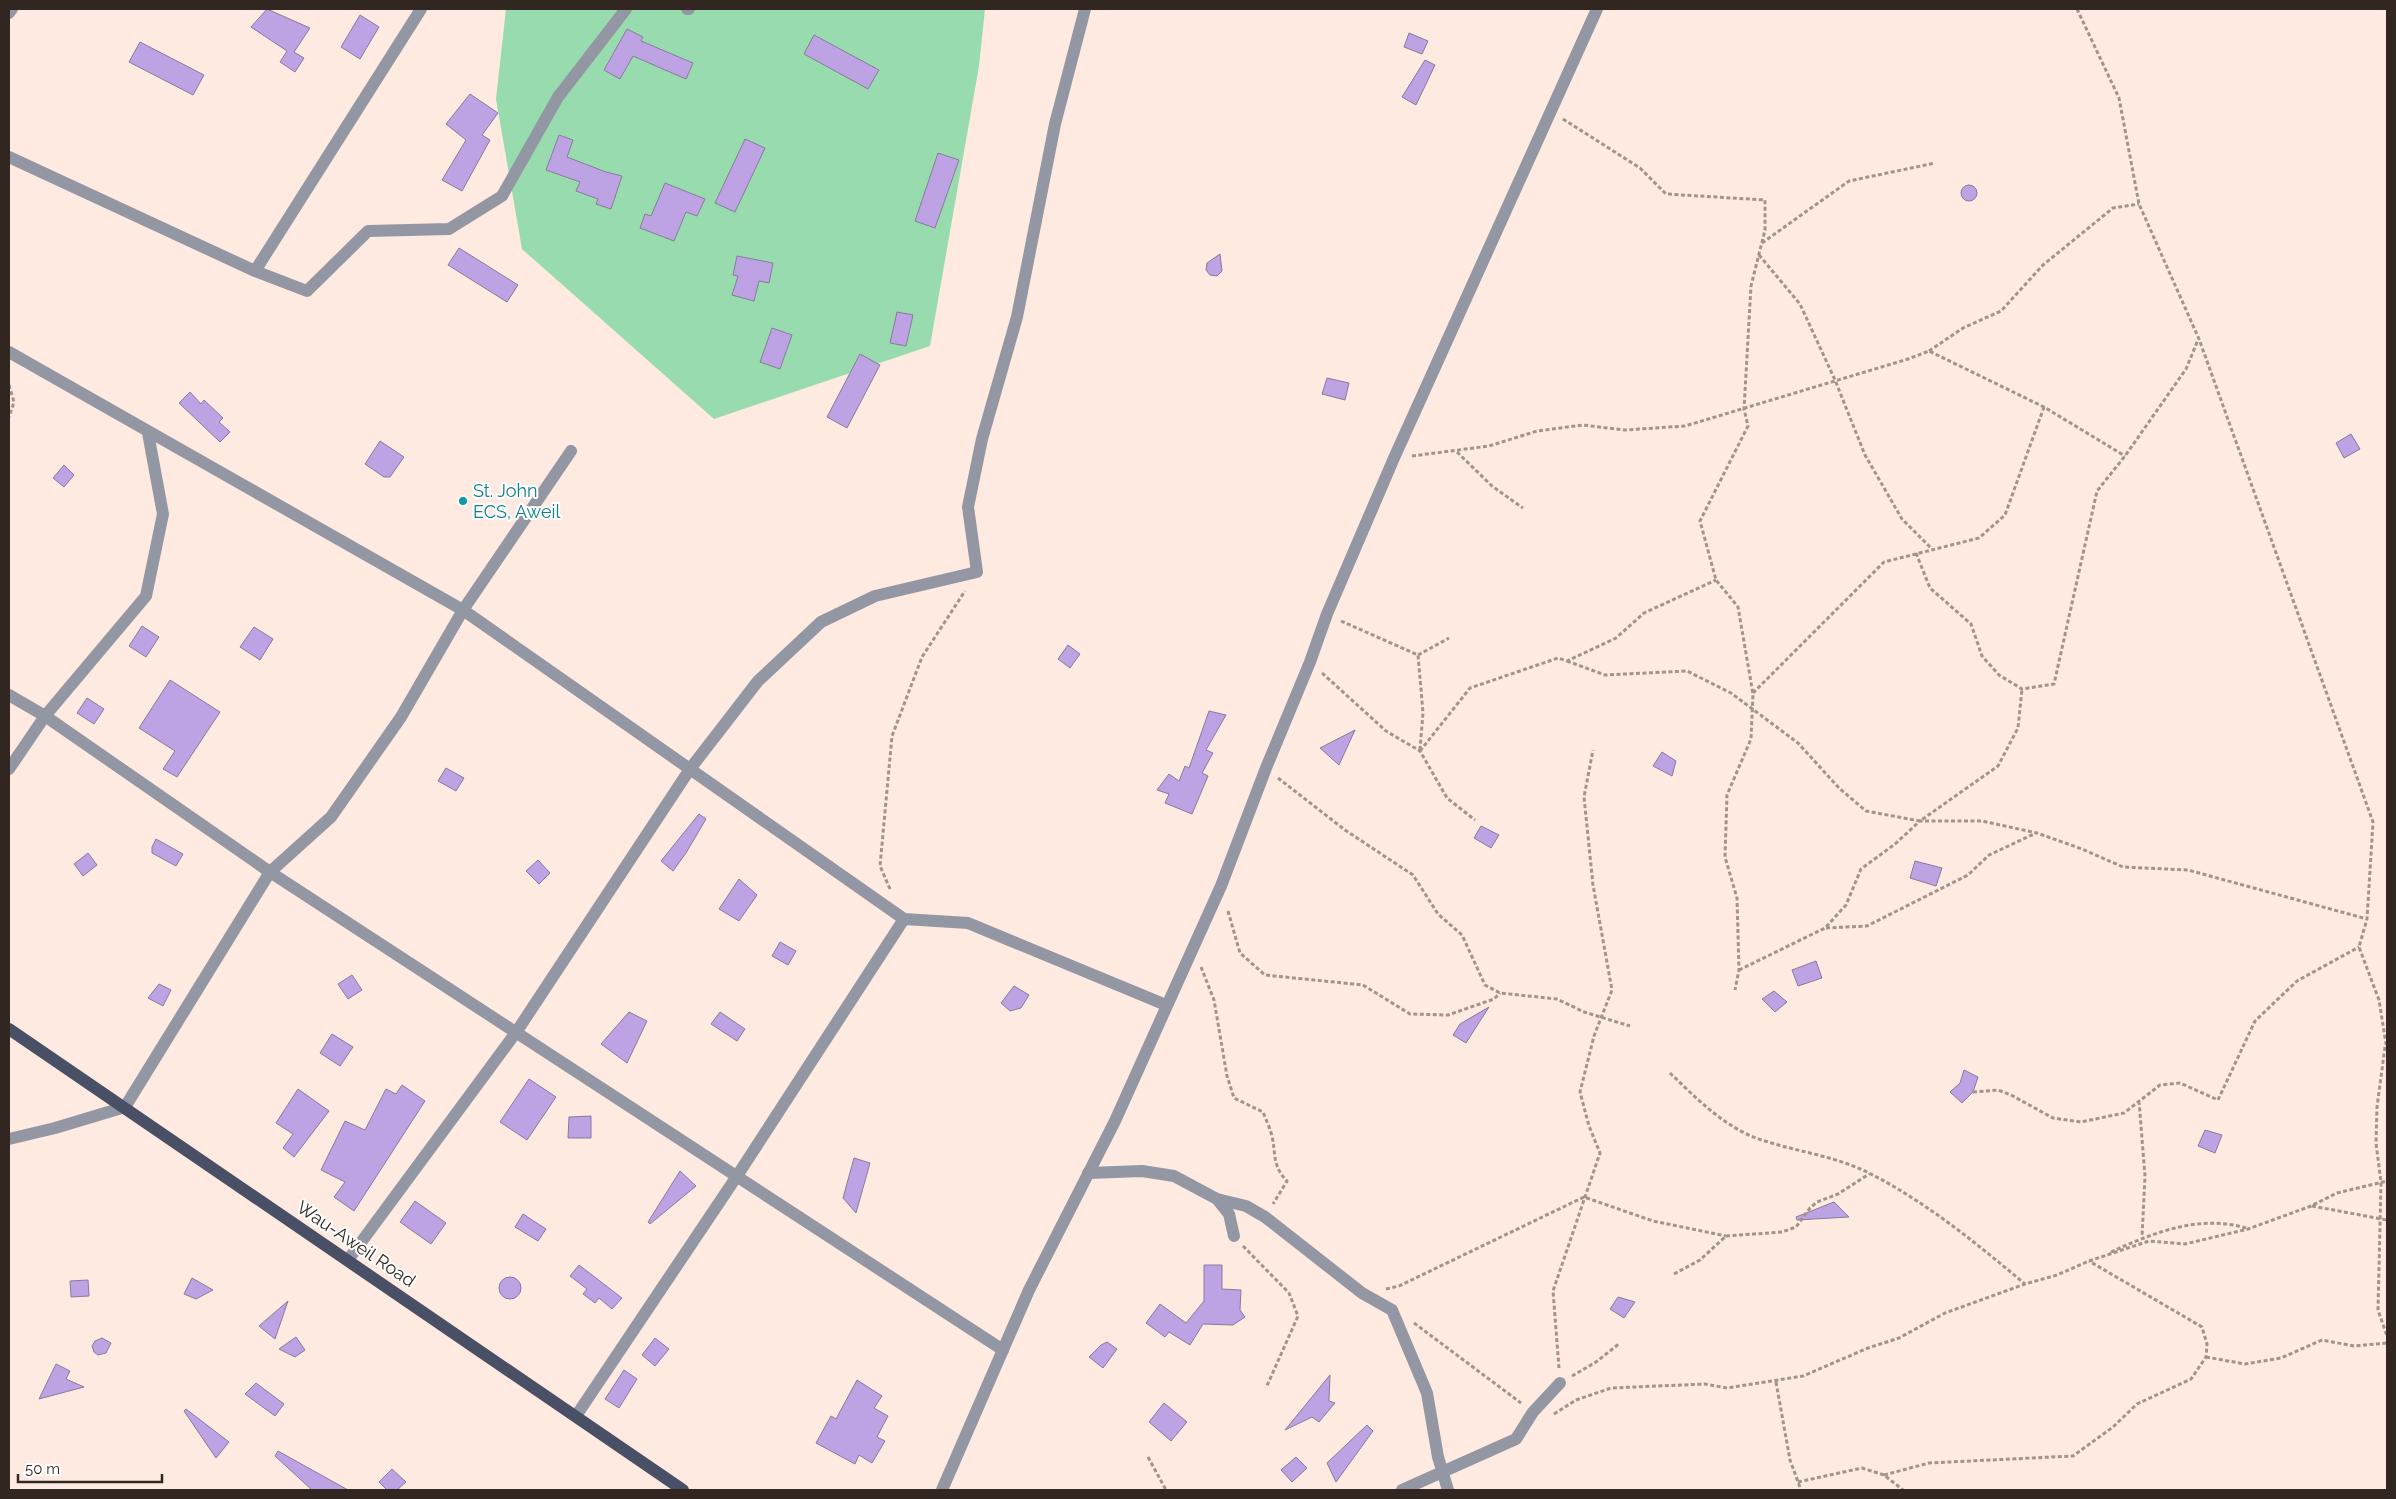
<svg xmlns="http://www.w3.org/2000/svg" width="2396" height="1499" viewBox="0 0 2396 1499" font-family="Raleway,sans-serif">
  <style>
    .green { fill: #98dbae }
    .building { fill: #bda2e4; stroke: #877c98 }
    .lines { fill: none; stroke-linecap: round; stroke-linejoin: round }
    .path { stroke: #a4938b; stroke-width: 3; stroke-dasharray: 4 2.5; stroke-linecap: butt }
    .minor { stroke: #9397a4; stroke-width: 12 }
    .tertiary { stroke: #9397a4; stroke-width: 12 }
    .primary { stroke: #495065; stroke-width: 12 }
    .culture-dot { fill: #0f9aa8; stroke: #fff; stroke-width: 2 }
    .labels { text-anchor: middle; stroke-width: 4; stroke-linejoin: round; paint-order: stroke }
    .culture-label { font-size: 18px; fill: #0d838f; stroke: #fff; text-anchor: start }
    .street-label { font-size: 18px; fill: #322620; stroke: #fff }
  </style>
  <rect width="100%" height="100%" fill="#feeae0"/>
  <path class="green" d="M506 9H985L979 66 930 346 714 419 522 249 496 99Z"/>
  <path class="building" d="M267 9 310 28 294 52 304 58 295 72 280 62 287 51 251 27Z
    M360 15 379 27 360 59 341 47Z
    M627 29 643 37 641 41 693 63 686 79 633 56 620 79 604 70Z
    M1409 33 1428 41 1422 54 1404 47Z
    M814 35 879 70 868 89 804 54Z
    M140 42 204 75 193 95 129 62Z
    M1425 60 1435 65 1416 105 1402 97Z
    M470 94 498 113 482 135 490 140 462 191 442 180 466 140 446 124Z
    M559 135 573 140 567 157 606 172 622 176 611 209 596 204 598 199 576 191 580 182 546 170Z
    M745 139 765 148 735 212 715 203Z
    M938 153 959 160 935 228 915 221Z
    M665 183 705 199 697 216 686 212 674 241 640 228 645 214 651 216Z
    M1961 193a8 8 0 1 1 16 0a8 8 0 1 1-16 0Z
    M459 248 518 285 507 302 448 265Z
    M1220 254 1222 271 1217 276 1210 275 1206 270 1207 263Z
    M737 256 773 263 769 283 759 281 754 301 732 295 738 276 733 275Z
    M897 312 913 315 906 346 890 343Z
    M772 328 792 335 780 369 760 362Z
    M860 354 880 365 847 428 827 417Z
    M1327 378 1349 383 1345 400 1322 394Z
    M190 392 201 404 204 400 223 418 219 422 230 432 220 442 179 403Z
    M2351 434 2360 449 2344 458 2336 443Z
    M380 441 404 457 390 477H384L365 464Z
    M64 465 74 475 64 487 53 478Z
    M142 626 159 637 146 657 129 646Z
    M254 627 273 639 260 660 240 647Z
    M1068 645 1080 654 1070 668 1058 659Z
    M170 680 220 712 177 777 163 769 175 751 139 728Z
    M87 698 104 709 94 724 77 713Z
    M1209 711 1226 715 1206 750 1213 753 1202 773 1208 776 1192 814 1165 803 1169 794 1157 790 1169 774 1179 781 1185 766 1189 768Z
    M1355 730 1339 765 1320 748Z
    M1662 752 1676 761 1672 776 1653 766Z
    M446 768 464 778 456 791 438 781Z
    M699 814 706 819 686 853 673 871 661 861Z
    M1481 826 1499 835 1491 848 1474 838Z
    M156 839 183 854 176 866 152 853V847Z
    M88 853 97 865 83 876 74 864Z
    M538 860 550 873 539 884 526 871Z
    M1915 861 1942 868 1936 886 1910 878Z
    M739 879 757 895 739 921 719 909Z
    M780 942 796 951 788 965 772 956Z
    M1816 961 1822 978 1798 986 1792 970Z
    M352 975 362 990 348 999 338 984Z
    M159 984 171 990 163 1006 148 998Z
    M1014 986 1029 995 1021 1008 1010 1011 1001 1003Z
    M1774 991 1787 1002 1775 1012 1762 999Z
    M1489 1007 1466 1043 1453 1035 1460 1024Z
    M629 1012 647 1021 627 1063 601 1044Z
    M720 1012 745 1029 737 1041 711 1024Z
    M332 1034 353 1047 340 1066 320 1053Z
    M1964 1070 1978 1077 1973 1092 1962 1103 1950 1092 1960 1083Z
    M529 1079 556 1097 527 1140 500 1122Z
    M402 1085 425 1101 354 1211 334 1197 345 1182 321 1170 345 1121 365 1130 386 1089 396 1094Z
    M298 1089 329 1111 294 1157 283 1148 293 1134 276 1123Z
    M591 1116V1138H568L569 1117Z
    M2205 1130 2222 1135 2215 1153 2198 1146Z
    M854 1158 870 1163 856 1213 843 1198Z
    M680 1171 696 1186 650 1224 648 1222Z
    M415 1201 446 1223 431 1244 400 1222Z
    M1834 1202 1849 1217 1797 1220 1796 1217Z
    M523 1214 546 1229 538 1241 515 1227Z
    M579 1265 622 1298 612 1309 599 1298 595 1303 583 1294 587 1289 570 1276Z
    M1204 1265H1222V1289L1241 1290 1240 1310 1245 1317 1233 1325 1203 1324 1190 1345 1169 1332 1165 1337 1146 1323 1160 1304 1186 1323 1204 1301Z
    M499 1288a11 11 0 1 1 22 0a11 11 0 1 1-22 0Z
    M192 1278 213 1290 196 1299 184 1294Z
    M88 1280 89 1296 71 1297 70 1281Z
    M1618 1297 1635 1302 1624 1318 1610 1309Z
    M288 1301 275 1339 259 1326Z
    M296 1337 305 1350 295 1357 279 1349Z
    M102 1338 111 1343 106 1353 98 1355 94 1352 92 1346 95 1341Z
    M655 1338 669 1349 655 1366 642 1355Z
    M1107 1342 1117 1349 1103 1368 1089 1357 1101 1345Z
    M56 1364 70 1371 66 1379 84 1387 39 1399Z
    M624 1370 637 1379 619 1408 605 1399Z
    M1330 1375 1329 1401 1335 1403 1319 1422 1312 1417 1285 1430Z
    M857 1380 882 1396 874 1408 888 1416 877 1437 885 1441 872 1463 859 1455 855 1464 816 1443 831 1416 836 1419Z
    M256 1383 284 1404 275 1416 245 1394Z
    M1164 1403 1187 1422 1171 1441 1149 1422Z
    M186 1409 229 1442 216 1458 184 1411Z
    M1367 1425 1373 1431 1336 1482 1327 1463Z
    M278 1451 348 1490H312L275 1456Z
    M1296 1457 1307 1468 1292 1482 1281 1470Z
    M392 1469 406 1482 397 1490H387L379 1482Z"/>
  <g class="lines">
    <path class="path" d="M2077 9 2119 98 2139 204 2199 339 2373 822 2367 919 2359 947 2379 1000 2387 1050
      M1563 119 1640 168 1666 194 1765 200V230L1751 286 1744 409 1748 426 1700 521 1716 580 1738 607 1753 694 1751 739 1727 795 1725 857 1737 898 1739 970 1735 990
      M1762 243 1849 181 1935 163
      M1759 255 1800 304 1835 380 1865 455 1902 519 1932 549
      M1929 351 1963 328 2001 311 2043 265 2113 208 2139 204
      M9 385 14 402 9 417
      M1457 452 1492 486 1523 508
      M1412 456 1489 446 1537 431 1583 425 1625 430 1685 426 1908 359 1929 351 2044 407 2125 456
      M1916 553 1930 588 1971 624 1982 656 1999 675 2022 689 2054 684 2097 491 2125 456 2186 369 2198 340
      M1341 621 1418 655 1423 713 1420 749
      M1418 655 1449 638
      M1567 661 1605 675 1687 671 1731 693 1798 743 1839 788 1866 811 1920 821 1998 766 2018 728 2022 689
      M1322 673 1386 731 1420 751 1447 798 1475 820
      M1753 693 1884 562 1979 538 2005 515 2044 407
      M1420 751 1470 688 1558 658 1567 661 1616 638 1644 613 1716 580
      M1278 778 1345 830 1413 875 1438 914 1462 935 1485 985 1500 993 1557 999 1584 1012 1630 1026
      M890 889 880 866 892 736 922 657 965 591
      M1228 911 1240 953 1265 975 1363 985 1410 1014 1448 1015 1494 999 1500 993
      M1826 928 1867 926 1968 875 1989 855 2036 833
      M1201 967 1214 1000 1227 1076 1234 1098 1263 1112C1266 1120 1270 1128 1272 1136 1276 1154 1272 1166 1287 1181L1273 1204
      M1739 970 1825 928 1846 905 1861 869 1895 844 1920 821H1982L2037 833 2082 849 2123 867 2188 870 2367 919
      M2385 1047 2377 1107 2376 1143 2381 1182 2378 1310 2387 1336
      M1670 1073C1697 1099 1727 1130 1765 1141 1799 1152 1834 1156 1867 1172 1925 1201 1976 1243 2025 1284
      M1973 1092 1998 1090 2011 1095 2053 1118 2081 1122 2124 1113 2160 1085 2180 1083 2218 1100 2255 1021 2297 981 2359 947
      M2139 1101 2145 1176 2142 1237
      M2312 1206 2387 1220
      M1243 1246 1289 1293 1298 1316 1266 1388
      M2111 1252C2153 1233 2199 1214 2246 1228
      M1674 1274 1700 1260 1726 1236 1782 1232 1796 1227 1810 1208 1817 1202 1838 1194 1869 1174
      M1386 1289 1399 1286 1584 1197 1653 1221 1726 1236
      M1414 1323 1521 1403
      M2206 1357 2245 1364 2281 1358 2322 1340 2354 1346 2387 1343
      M1559 1368 1553 1291 1600 1153 1589 1126 1580 1092 1594 1036 1612 990 1593 885 1584 797 1593 750
      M1572 1376 1596 1362 1620 1343
      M1776 1382 1790 1460 1801 1490
      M1554 1414 1576 1400 1611 1388 1705 1384 1727 1388 1803 1376 1868 1348 1899 1338 1945 1313 2025 1284 2057 1275 2089 1261 2149 1241 2185 1244 2248 1229 2311 1206 2337 1193 2387 1181
      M1148 1457 1166 1490
      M1884 1475 1929 1463 2073 1456 2113 1427 2137 1404 2191 1379 2206 1357 2207 1344 2202 1327 2089 1261
      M1798 1482 1862 1468 1884 1475 1903 1490"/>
    <path class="minor" d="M687 9H689
      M9 13 12 9
      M9 157 255 271 421 9
      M255 271 307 291 368 231 449 229 502 196 558 97 626 9
      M9 352 463 610 904 919 968 923 1166 1005
      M9 695 45 716 270 872 1003 1350
      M9 769 45 716 146 596 163 514 148 433
      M9 1139 55 1128 125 1107 270 872 331 817 401 717 463 610 571 451
      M1088 1173 1142 1171 1174 1176 1217 1199 1229 1214 1234 1236
      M1217 1199 1246 1206 1265 1217 1362 1293 1392 1310 1427 1393 1438 1457 1448 1490
      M348 1260 517 1031 690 769 758 681 821 622 875 596 977 572 968 507 982 439 1017 317 1055 124 1085 9
      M576 1416 737 1176 904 919
      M1402 1490 1516 1439 1533 1412 1560 1383"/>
    <path class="tertiary" d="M942 1490 1029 1290 1115 1121 1221 886 1266 768 1310 662 1327 614 1394 458 1597 9"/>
    <path class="primary" d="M9 1029 683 1490"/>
  </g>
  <circle class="culture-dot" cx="463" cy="501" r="5"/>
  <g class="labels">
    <g class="culture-label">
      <text x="473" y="497">St. John<tspan x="473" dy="21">ECS, Aweil</tspan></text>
    </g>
    <g class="street-label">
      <text transform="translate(356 1244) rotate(34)" y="6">Wau-Aweil Road</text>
    </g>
  </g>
  <rect width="2396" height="1499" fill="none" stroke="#322620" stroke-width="20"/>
  <path d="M18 1474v8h144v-8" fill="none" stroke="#322620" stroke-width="2.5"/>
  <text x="25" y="1474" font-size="15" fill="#322620" stroke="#ffffff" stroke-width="4" paint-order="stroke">50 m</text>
</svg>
